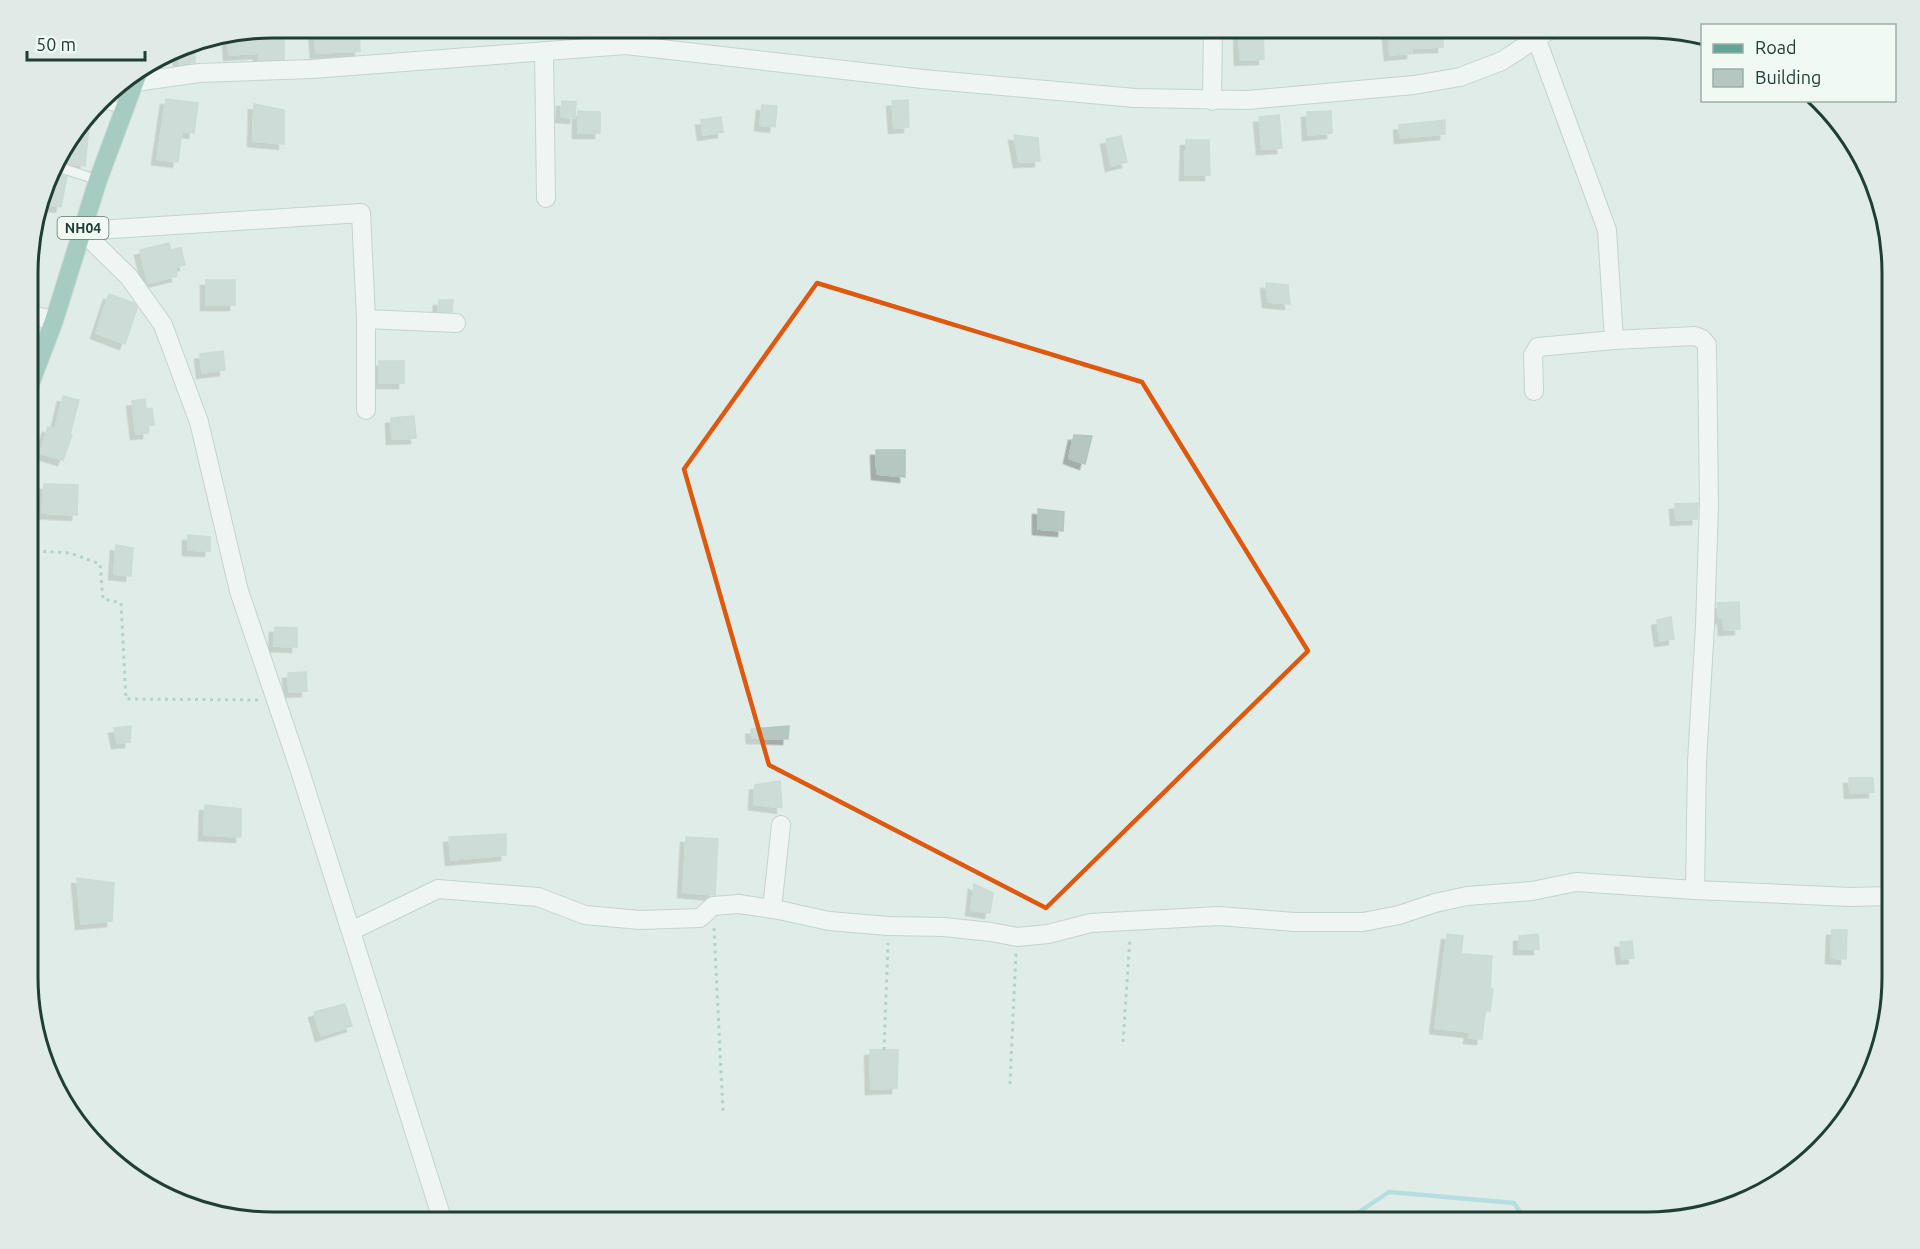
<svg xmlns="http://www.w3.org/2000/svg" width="1920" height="1249" viewBox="0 0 1920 1249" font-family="Ubuntu,sans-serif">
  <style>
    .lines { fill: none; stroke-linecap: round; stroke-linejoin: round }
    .stream { stroke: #84cbd6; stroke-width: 4.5 }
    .building { fill: #b5c7c0; stroke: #b2c6be; stroke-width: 1.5; filter: url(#shadow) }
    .service-casing { stroke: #a3b4ae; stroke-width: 11 }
    .minor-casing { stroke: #a3b4ae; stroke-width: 20 }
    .primary-casing { stroke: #c1c9c6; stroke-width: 20 }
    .path { stroke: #7eb2a1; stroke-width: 3; stroke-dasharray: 3 4.5; stroke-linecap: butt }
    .service { stroke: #fff; stroke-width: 9 }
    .minor { stroke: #fff; stroke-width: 18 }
    .primary { stroke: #61a592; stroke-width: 18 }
    .marked { fill: none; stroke: #de580e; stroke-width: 4.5; stroke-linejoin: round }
    .labels { text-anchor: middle; stroke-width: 6; stroke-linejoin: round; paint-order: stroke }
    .shield { fill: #f1f9f5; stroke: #5f766f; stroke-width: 1.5 }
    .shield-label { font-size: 14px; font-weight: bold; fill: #203e35 }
    .rim { fill: none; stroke: #203e35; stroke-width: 3 }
  </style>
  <defs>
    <filter id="shadow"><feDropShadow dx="-5.5" dy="5.5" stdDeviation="0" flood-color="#0004"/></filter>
  </defs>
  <rect width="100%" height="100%" fill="#e0ece7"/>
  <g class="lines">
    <path class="stream" d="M1344 1222 1389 1192 1514 1203 1527 1222"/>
  </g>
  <path class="building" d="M338 27H359L360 51 316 53 314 29Z
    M1239 27H1263L1264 59 1240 60Z
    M1426 27H1443V47L1412 48V53L1390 55 1388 34 1426 31Z
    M284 29V59L259 60V53L229 55 228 38 259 36V30Z
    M195 44V62L179 64 178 46Z
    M166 99 198 103 194 133 182 131 178 162 157 159Z
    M908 100 909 127 894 128 892 101Z
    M562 101 576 102 575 118 561 117Z
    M254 104 284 110V144L253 141Z
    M762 105 777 106 775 127 760 125Z
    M578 111 600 112V133H578Z
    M1331 111 1332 133 1308 135 1307 112Z
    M90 115 85 166 69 164 56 159Z
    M1279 115 1282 148 1262 149 1259 117Z
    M721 117 723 132 703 135 701 120Z
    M1445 120V134L1400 138 1399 125Z
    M1014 135 1038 138 1040 161 1019 162Z
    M1121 136 1127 162 1111 166 1106 139Z
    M1186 140H1209L1210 175H1185Z
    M50 171 67 177 61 207 43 204Z
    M169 243 171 250 181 248 185 265 175 267 177 276 148 283 140 250Z
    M206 280H235V305H206Z
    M1266 283 1288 285 1290 304 1268 302Z
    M109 294 134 303 137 308 125 344 96 333Z
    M439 300H453L452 312 438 311Z
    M223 351 225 370 202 373 200 354Z
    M379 361H404V383H379Z
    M63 396 79 400 70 434 72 435 63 460 40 453 48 427 55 429Z
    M145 399 146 409 152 408 154 425H148V433L136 434 132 401Z
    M414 416 416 438 392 439 391 418Z
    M1074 435 1092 436 1085 464 1069 458Z
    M876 450H905V477L877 474Z
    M44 484 78 485 77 515 42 513Z
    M1698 503 1697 519 1676 520 1675 504Z
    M1038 509 1064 512 1063 531 1038 529Z
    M188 535 210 537V551L188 550Z
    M116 545 133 548 131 576 114 574Z
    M1739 602 1740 629 1724 630 1723 618H1719L1717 603Z
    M1671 617 1674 639 1660 641 1657 620Z
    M275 627 297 628V647L274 646Z
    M306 672 307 691 289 692 288 673Z
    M131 726 130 742 117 743 114 728Z
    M789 726 788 739 752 738 751 729Z
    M1849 778H1873L1874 792 1850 793Z
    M780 781 782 808 754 804 755 785Z
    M205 805 241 809V837L204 835Z
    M506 834V855L451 860 449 837Z
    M686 837 718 839 715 895 683 892Z
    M77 878 114 883 112 921 81 924Z
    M974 884 993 893 990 913 971 910Z
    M1832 930H1847L1846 959 1831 958Z
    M1447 934 1463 936 1461 954 1492 956 1490 988 1493 989 1490 1011 1485 1010 1482 1039 1469 1038 1470 1032 1435 1028Z
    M1538 934 1539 949H1519V936Z
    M1632 941 1634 958 1622 959 1620 942Z
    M345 1004 352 1026 321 1036 314 1012Z
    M870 1050H898L897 1088 871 1089Z"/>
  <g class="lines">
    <defs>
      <path id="service" d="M99 103 124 108
        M52 165 98 180"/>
      <path id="minor" d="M1537 40 1607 230 1614 340 1695 336 1702 339 1707 345 1709 505 1705 626 1697 762 1695 890
        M544 51 546 198
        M119 83 135 82 199 73 312 69 626 45 923 79 1135 98 1248 100 1414 85 1460 77 1502 61 1554 27
        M1212 101 1213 27
        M82 231 129 277 163 325 199 422 239 591 300 771 443 1222
        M82 231 361 213 366 319V410
        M29 314 54 321
        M366 319 456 323
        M1534 391 1533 355 1538 347 1614 340
        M772 909 781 825
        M351 931 438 889 538 897 585 915 640 920 700 918 713 906 739 904 779 910 829 921 888 926 944 927 991 932 1017 937 1048 934 1091 923 1219 916 1294 922H1363L1399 915 1435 903 1467 896 1532 891 1576 882 1695 890 1850 897 1892 896"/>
      <path id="primary" d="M29 387 54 321 98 180 139 70"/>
    </defs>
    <use href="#service" class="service-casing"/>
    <use href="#minor" class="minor-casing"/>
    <use href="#primary" class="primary-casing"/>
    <path class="path" d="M29 547 39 551 70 553 100 564 103 599 121 603 126 699 259 700
      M714 928 723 1112
      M1123 1042 1130 938
      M884 1050 888 943
      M1010 1084 1016 951"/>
    <use href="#service" class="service"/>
    <use href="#minor" class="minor"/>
    <use href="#primary" class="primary"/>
  </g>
  <path d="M0 0H1920V1249H0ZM817 283 1142 382 1308 651 1046 908 769 765 684 469Z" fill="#e0ece7" fill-opacity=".55" fill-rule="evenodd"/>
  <path class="marked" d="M817 283 1142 382 1308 651 1046 908 769 765 684 469Z"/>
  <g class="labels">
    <rect class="shield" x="57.5" y="217" width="51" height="22" rx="4.5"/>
    <g class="shield-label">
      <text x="83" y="233">NH04</text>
    </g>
  </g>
  <path d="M0 0H1920V1249H0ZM273 38H1647A235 235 0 0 1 1882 273V977A235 235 0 0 1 1647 1212H273A235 235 0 0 1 38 977V273A235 235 0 0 1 273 38Z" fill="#e0eae6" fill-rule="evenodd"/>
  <path class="rim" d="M273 38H1647A235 235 0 0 1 1882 273V977A235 235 0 0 1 1647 1212H273A235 235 0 0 1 38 977V273A235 235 0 0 1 273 38Z"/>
  <rect x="1701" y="24" width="195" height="78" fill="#f1f9f5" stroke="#9daea8" stroke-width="1.5"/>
  <rect x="1713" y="44" width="30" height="9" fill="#61a592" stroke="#9daea8" stroke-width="1.5"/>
  <text x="1755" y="54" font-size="18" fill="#203e35">Road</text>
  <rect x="1713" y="69" width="30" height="18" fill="#b5c7c0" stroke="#9daea8" stroke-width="1.5"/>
  <text x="1755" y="84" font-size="18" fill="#203e35">Building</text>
  <path d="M27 51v9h118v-9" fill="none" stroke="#203e35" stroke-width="3"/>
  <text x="36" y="51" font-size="18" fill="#203e35" stroke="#f1f9f5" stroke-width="4.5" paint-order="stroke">50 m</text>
</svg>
